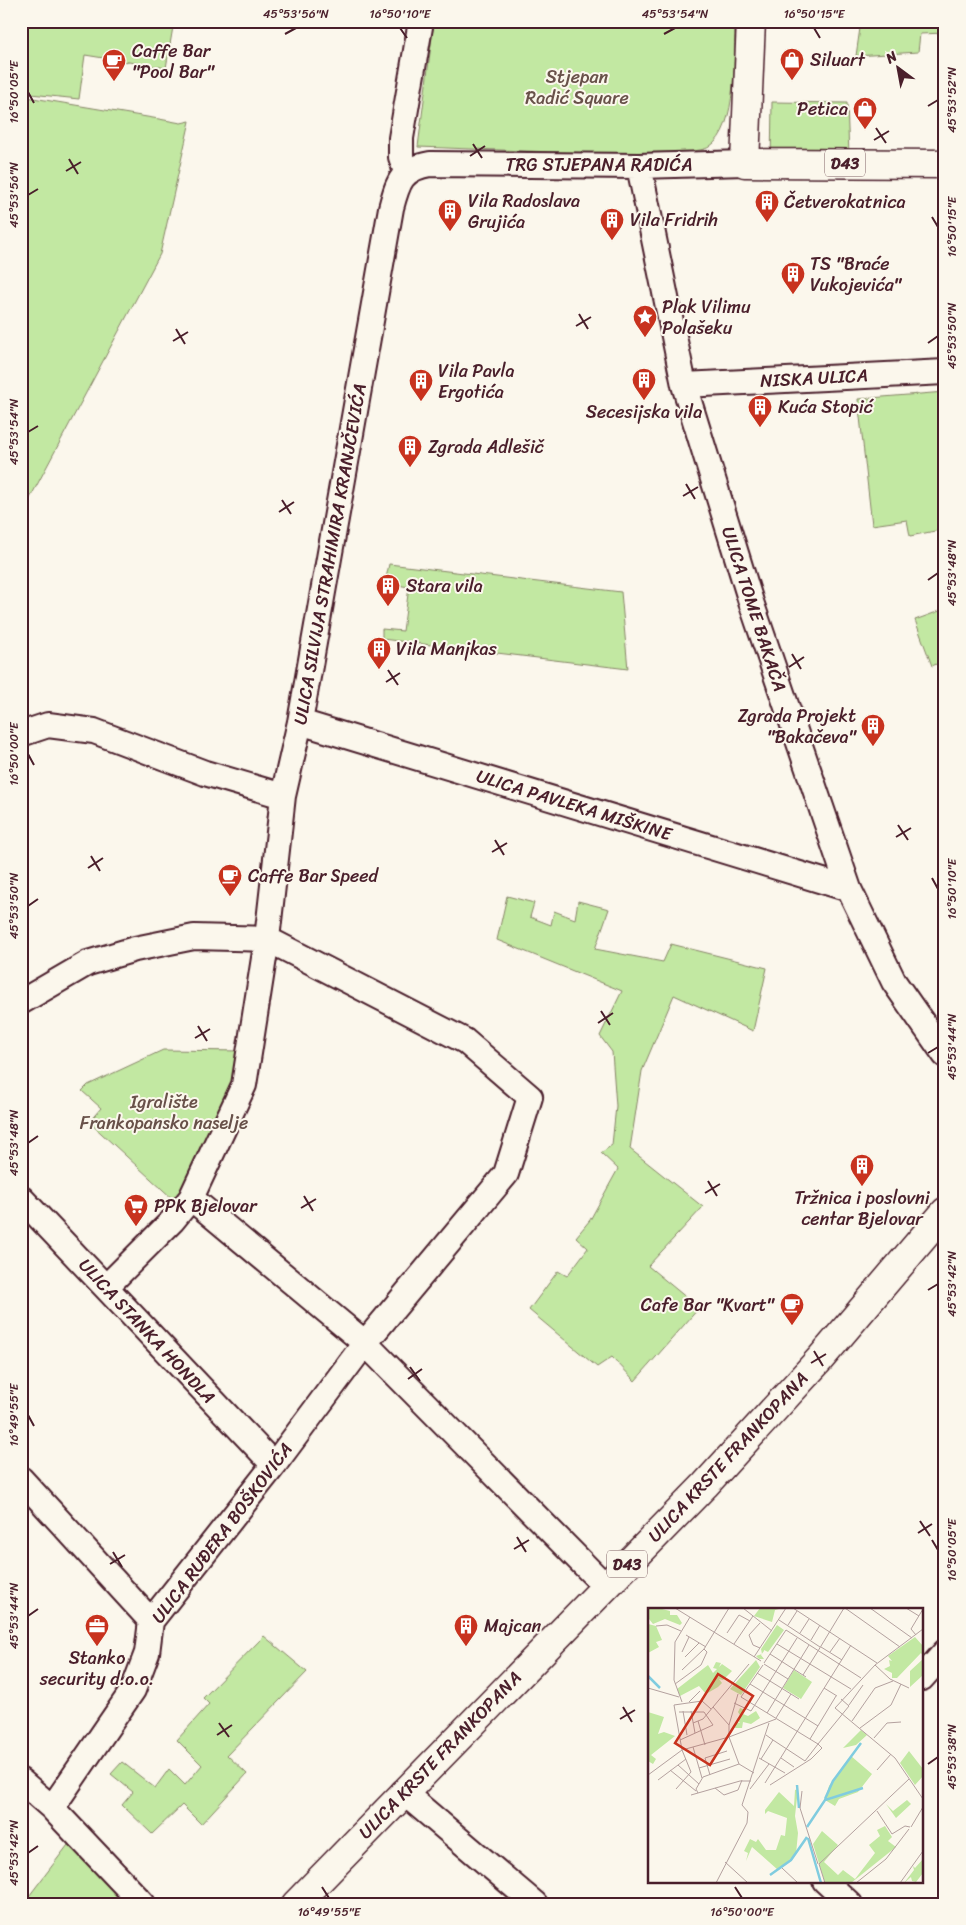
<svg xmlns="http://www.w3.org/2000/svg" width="966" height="1925" viewBox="0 0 966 1925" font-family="Sriracha,sans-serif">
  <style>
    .green { fill: #c2e8a2; stroke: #868466 }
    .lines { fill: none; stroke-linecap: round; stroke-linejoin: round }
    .minor-casing { stroke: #4a1f2b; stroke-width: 28 }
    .primary-casing { stroke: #4a1f2b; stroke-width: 31 }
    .minor { stroke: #fbf7ec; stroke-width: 24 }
    .primary { stroke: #fbf7ec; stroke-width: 28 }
    .ticks { fill: none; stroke: #4a1f2b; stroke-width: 2 }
    .labels { text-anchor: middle; stroke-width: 4; stroke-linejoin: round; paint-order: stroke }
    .shield { fill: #fbf7ec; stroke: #7f6065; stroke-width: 1 }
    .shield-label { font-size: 16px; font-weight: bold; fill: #4a1f2b }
    .poi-label { font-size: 18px; fill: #4a1f2b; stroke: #fbf7ec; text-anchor: start }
    .park-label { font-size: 18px; fill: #685149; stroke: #fbf7ec }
    .street-label { font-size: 18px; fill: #4a1f2b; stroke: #fbf7ec }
    .inset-river { fill: none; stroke: #80ccdf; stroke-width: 2.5 }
    .inset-road { fill: none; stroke: #b4a19f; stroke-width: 1 }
    .view { fill: #c8321e; fill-opacity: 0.15; stroke: #c8321e; stroke-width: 2.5 }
    .inset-edge { fill: none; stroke: #4a1f2b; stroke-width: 2.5 }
    .neatline { fill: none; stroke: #4a1f2b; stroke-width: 2 }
    .ticks-label { font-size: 12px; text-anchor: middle; fill: #4a1f2b }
  </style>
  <rect width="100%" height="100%" fill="#fbf7ec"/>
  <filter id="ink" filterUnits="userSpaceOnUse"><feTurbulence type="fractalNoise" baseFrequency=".02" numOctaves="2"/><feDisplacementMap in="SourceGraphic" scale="10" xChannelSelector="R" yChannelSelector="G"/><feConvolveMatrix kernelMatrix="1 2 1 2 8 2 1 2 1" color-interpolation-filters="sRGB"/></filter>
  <g filter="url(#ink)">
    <path class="green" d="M21 21H174L166 68 85 55 79 99 21 93Z
      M434 21H735C733 54 739 128 709 147 705 150 696 150 691 152L580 153 418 147Z
      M861 21H945V33L920 34 918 52 856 56Z
      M21 96 159 119 181 123 190 121 160 254 21 515Z
      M772 102 847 103 849 155 771 163Z
      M945 392V529L910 536 907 520 872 525 858 399Z
      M389 564 621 592 628 669 382 639V629L403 631 409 587 385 583Z
      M945 609V660L932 666 915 620Z
      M507 896 534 903 530 917 551 925 554 911 575 919 578 901 609 909 595 949 663 962 671 944 767 968 753 1031 674 995 642 1071 630 1149 703 1207 648 1266 699 1308 635 1381 612 1357 597 1367 529 1310 558 1271 567 1276 588 1248 576 1237 590 1220 618 1169 601 1153 612 1145 616 1106 612 1052 600 1036 622 991 497 940Z
      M163 1050 243 1051 218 1134 175 1201 89 1122 101 1108 82 1091 88 1085Z
      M264 1636 307 1672 227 1755 247 1774 201 1824 182 1805 152 1834 122 1805 133 1792 111 1774 122 1762 155 1788 169 1769 185 1785 202 1765 177 1740 209 1704 203 1698Z
      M74 1837 140 1904H23Z"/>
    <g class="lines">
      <defs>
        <path id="minor" d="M639 166 684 385 751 602 849 889 894 982 945 1055
          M406 172 401 157V138L421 21
          M684 385 945 372
          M300 722 849 889
          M21 734 48 725 94 731 205 773 283 796
          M21 1002 88 963 135 949 194 937 267 939 465 1041 530 1097 506 1174 365 1343 274 1465 151 1621 147 1653 133 1690 52 1808
          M21 1198 274 1465
          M191 1198 365 1343 605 1586
          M106 1287 173 1220 191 1198 244 1085 267 939 283 796 300 722 391 208C398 182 401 169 430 164L639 166 745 163
          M21 1479 151 1621
          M922 1678 945 1652
          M21 1781 52 1808 143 1904
          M403 1792 535 1904
          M825 1881 850 1904"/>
        <path id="primary" d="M751 21 745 163 945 164
          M296 1904 705 1485 820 1359 945 1212"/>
      </defs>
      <use href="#minor" class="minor-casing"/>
      <use href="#primary" class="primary-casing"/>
      <use href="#minor" class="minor"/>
      <use href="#primary" class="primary"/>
    </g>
  </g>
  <path class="ticks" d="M400 28 407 38M814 28 820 38M285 34 296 28M664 34 675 28M28 92 34 103M928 106 938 100M876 128 886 143M874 140 889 131M473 144 482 158M470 156 485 146M69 159 78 174M66 171 81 162M28 195 38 189M932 217 938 227M579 314 588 329M576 326 591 317M176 329 185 344M173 341 188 332M928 343 938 336M28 432 38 426M686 484 695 499M683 496 698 487M282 500 291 514M279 512 294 502M928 580 938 573M792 654 801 669M789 667 804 657M388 670 398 685M386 682 400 673M28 754 34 765M898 825 908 840M896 837 911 828M495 840 504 855M492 852 507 843M91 856 100 871M88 868 103 858M932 878 938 889M28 906 38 899M601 1011 610 1025M598 1023 613 1013M198 1026 207 1041M195 1038 210 1029M928 1053 938 1047M28 1143 38 1136M708 1181 717 1196M705 1193 720 1184M304 1196 313 1211M301 1208 316 1199M928 1290 938 1284M814 1351 823 1366M811 1363 826 1354M410 1367 420 1381M408 1379 422 1369M28 1415 34 1426M920 1521 930 1536M918 1533 932 1524M517 1537 526 1552M932 1540 938 1550M514 1549 529 1540M113 1552 122 1567M110 1564 125 1555M28 1616 38 1609M623 1707 632 1722M620 1719 635 1710M219 1723 229 1737M217 1735 232 1725M928 1764 938 1757M28 1853 38 1846M322 1887 329 1898M735 1887 742 1898"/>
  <defs>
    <symbol id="shop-pin" viewBox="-11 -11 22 30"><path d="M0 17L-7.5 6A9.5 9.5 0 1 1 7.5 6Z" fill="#c8321e" stroke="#fbf7ec"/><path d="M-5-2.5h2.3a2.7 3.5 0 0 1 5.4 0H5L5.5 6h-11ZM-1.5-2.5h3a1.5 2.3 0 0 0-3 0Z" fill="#fff"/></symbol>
    <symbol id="cafe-pin" viewBox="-11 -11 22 30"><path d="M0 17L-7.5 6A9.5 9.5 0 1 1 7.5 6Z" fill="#c8321e" stroke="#fbf7ec"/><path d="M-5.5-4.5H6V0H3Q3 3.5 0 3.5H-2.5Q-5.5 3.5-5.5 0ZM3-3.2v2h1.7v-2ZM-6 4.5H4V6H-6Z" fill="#fff"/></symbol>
    <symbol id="building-pin" viewBox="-11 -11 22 30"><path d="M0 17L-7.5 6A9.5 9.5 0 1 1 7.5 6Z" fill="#c8321e" stroke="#fbf7ec"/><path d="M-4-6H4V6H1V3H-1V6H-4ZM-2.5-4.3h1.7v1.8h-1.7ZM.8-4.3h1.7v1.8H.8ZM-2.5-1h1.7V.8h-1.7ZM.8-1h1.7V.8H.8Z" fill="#fff"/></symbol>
    <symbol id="sight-pin" viewBox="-11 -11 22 30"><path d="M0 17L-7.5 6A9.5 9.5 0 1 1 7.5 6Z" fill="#c8321e" stroke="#fbf7ec"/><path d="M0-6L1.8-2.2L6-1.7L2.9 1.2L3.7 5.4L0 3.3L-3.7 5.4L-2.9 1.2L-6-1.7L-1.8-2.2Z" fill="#fff"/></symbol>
    <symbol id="supermarket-pin" viewBox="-11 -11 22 30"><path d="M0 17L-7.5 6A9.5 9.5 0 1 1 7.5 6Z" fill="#c8321e" stroke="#fbf7ec"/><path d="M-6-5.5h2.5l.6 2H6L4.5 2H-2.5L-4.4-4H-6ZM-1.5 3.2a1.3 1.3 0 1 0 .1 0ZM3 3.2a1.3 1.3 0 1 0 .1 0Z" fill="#fff"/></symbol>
    <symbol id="office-pin" viewBox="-11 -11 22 30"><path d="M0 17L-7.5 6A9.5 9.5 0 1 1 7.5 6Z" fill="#c8321e" stroke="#fbf7ec"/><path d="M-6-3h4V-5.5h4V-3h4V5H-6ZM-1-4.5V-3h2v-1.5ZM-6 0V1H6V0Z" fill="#fff"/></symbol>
  </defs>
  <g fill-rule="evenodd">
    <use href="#shop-pin" x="778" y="46" width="28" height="38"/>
    <use href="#cafe-pin" x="100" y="47" width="28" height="38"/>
    <use href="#shop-pin" x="851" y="95" width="28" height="38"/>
    <use href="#building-pin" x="753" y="188" width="28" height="38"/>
    <use href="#building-pin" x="436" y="197" width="28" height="38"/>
    <use href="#building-pin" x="598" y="206" width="28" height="38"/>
    <use href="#building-pin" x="779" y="260" width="28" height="38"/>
    <use href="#sight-pin" x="631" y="303" width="28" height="38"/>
    <use href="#building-pin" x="630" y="366" width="28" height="38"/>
    <use href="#building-pin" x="407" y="367" width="28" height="38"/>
    <use href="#building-pin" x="746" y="393" width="28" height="38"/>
    <use href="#building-pin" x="396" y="433" width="28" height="38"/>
    <use href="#building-pin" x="374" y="572" width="28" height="38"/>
    <use href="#building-pin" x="365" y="635" width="28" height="38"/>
    <use href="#building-pin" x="859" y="712" width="28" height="38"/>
    <use href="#cafe-pin" x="216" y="862" width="28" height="38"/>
    <use href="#building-pin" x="848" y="1152" width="28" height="38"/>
    <use href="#supermarket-pin" x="122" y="1192" width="28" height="38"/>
    <use href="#cafe-pin" x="778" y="1291" width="28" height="38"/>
    <use href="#office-pin" x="83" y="1612" width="28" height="38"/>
    <use href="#building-pin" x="452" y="1612" width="28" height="38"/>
  </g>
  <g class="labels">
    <g class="shield">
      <rect x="825" y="149.5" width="40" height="27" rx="4"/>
      <rect x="607" y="1550.5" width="40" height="27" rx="4"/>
    </g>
    <g class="shield-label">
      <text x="845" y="169">D43</text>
      <text x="627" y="1570">D43</text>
    </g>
    <g class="poi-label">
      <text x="132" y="57">Caffe Bar<tspan x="132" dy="21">"Pool Bar"</tspan></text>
      <text x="810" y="66">Siluart</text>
      <text x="848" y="115" text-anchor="end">Petica</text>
      <text x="468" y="207">Vila Radoslava<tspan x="468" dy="21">Grujića</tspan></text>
      <text x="784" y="208">Četverokatnica</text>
      <text x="630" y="226">Vila Fridrih</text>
      <text x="810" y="270">TS "Braće<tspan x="810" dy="21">Vukojevića"</tspan></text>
      <text x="662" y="313">Plak Vilimu<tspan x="662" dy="21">Polašeku</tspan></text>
      <text x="438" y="377">Vila Pavla<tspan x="438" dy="21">Ergotića</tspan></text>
      <text x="778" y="413">Kuća Stopić</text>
      <text x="644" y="418" text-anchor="middle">Secesijska vila</text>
      <text x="428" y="453">Zgrada Adlešič</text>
      <text x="406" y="592">Stara vila</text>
      <text x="396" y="655">Vila Manjkas</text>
      <text x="856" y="722" text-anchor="end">Zgrada Projekt<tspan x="856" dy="21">"Bakačeva"</tspan></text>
      <text x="248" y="882">Caffe Bar Speed</text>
      <text x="862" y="1204" text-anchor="middle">Tržnica i poslovni<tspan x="862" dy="21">centar Bjelovar</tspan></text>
      <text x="154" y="1212">PPK Bjelovar</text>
      <text x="774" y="1311" text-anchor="end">Cafe Bar "Kvart"</text>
      <text x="484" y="1632">Majcan</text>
      <text x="97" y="1664" text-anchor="middle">Stanko<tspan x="97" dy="21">security d.o.o.</tspan></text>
    </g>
    <g class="park-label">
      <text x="577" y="83">Stjepan<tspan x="577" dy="21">Radić Square</tspan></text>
      <text x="164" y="1108">Igralište<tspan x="164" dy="21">Frankopansko naselje</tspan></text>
    </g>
    <g class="street-label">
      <text x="599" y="171">TRG STJEPANA RADIĆA</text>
      <text transform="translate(814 378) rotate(-3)" y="6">NISKA ULICA</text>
      <text transform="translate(330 554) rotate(-80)" y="6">ULICA SILVIJA STRAHIMIRA KRANJČEVIĆA</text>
      <text transform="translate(754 609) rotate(72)" y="6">ULICA TOME BAKAČA</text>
      <text transform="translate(574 805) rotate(17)" y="6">ULICA PAVLEKA MIŠKINE</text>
      <text transform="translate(147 1331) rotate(47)" y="6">ULICA STANKA HONDLA</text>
      <text transform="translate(728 1457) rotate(-47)" y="6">ULICA KRSTE FRANKOPANA</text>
      <text transform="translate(222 1533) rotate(-53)" y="6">ULICA RUĐERA BOŠKOVIĆA</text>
      <text transform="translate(440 1755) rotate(-46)" y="6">ULICA KRSTE FRANKOPANA</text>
    </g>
  </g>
  <g transform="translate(648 1608)">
    <rect width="275" height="275" fill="#fbf7ec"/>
    <path d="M10 0 22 3V7H29L34 15 32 17 17 11 5 16 1 11 0 16 8 18 14 32 8 34 11 39 0 45V1ZM112 0H129L131 1 127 2 124 14 106 8ZM129 17 136 22 120 44 116 42V43L113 47 116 51H111L108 48 114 46 113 41ZM267 29 275 38V48L273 45 249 70H244V65L236 61 242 58 241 52 244 53 240 48ZM275 51 274 68 262 79V63ZM108 52 112 59 93 87 82 81ZM68 54 73 55 71 59 74 56 84 63 75 72 71 71 74 75 70 79 58 86 51 78 32 88 29 81 60 57 65 65 69 61 65 60ZM146 62 164 74 153 91 135 80ZM92 100 97 102 95 106 100 108 108 103 112 110 103 116 95 114 94 120H87L88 114 92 115 89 111 93 109 90 104ZM0 104 16 109 10 126 16 124 27 128 3 147 8 151 5 156 0 153ZM213 122 219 127 208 137 195 140ZM261 143 275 161V168L267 177 252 155ZM203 148 224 166 210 184 191 191 187 198 177 192 181 178ZM150 181 147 208 150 225 148 246 130 262 104 239 98 253 100 245 96 243 102 231 108 234 110 231 118 242H128L133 227 137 228 139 210 120 203 117 206V202L131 184 146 198 147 182ZM259 192 263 196 248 210 238 196 245 203ZM237 218 244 229 240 233 248 239 203 275H177L165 236 174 223 190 237 176 254 190 267 195 262 207 271 227 245 221 237 232 228 229 222ZM275 251V265L268 274 264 273 263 269 256 275 266 262 265 258 267 260Z" fill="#c2e8a2"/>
    <path class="inset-river" d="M0 68 12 80M149 177 151 200M177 191 185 173 213 135M159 219 177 192 215 180M160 230 173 275M122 267 143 252 159 229"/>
    <path class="inset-road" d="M27 0 113 53M95 0 124 23M145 0 229 55M197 0 252 39M222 0 264 30M258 0 271 8M131 12 172 39M140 17 149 3M8 18 19 17 33 23M275 21 227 57 187 100 247 150 275 191M79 25 91 7 102 13M152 25 161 11M38 27 58 39M268 27 263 21 275 1M163 32 172 17M86 36 105 8M129 36 203 81M173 39 194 52M112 40 105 37 101 27 112 15M170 43 196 0M34 44 41 29M182 44 192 30M122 46 158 69M37 49 51 35M106 49 138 0M116 55 138 22 213 70M116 56 140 71M115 57 93 89 170 136 201 98 193 91M227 57 242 71 261 80M34 62 56 41 81 0M109 65 151 91M155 67 170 43M27 76 53 57 59 44 56 41M102 76 170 118M0 80 31 89M176 80 189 88M90 86 81 117V129L91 156 106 165M34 94 26 72 27 34 42 9M41 94 52 83M86 95 103 103 149 30M201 97 215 77M65 99 81 117M35 103 39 127M43 103 47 125M31 104H56L65 117 32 132M119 105 161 37M128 110 143 86M50 113 57 137M204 113 227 80 245 73M45 115 55 111 101 56M212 120 243 97 253 76M226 130 239 115 253 114M162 131 188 88M125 132 157 153M45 139 54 170M111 150 137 165M133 150 146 159M113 151 125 132 118 127M30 157 51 176M51 160 82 151M22 162 48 183M229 162 243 146M0 167 34 142 81 129 128 111M62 167 57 150 79 143M10 172 38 151M117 175 203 37M122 177 163 151 174 140 170 136 157 153M67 180 76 187 90 182 94 172M28 181 43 164 34 142 26 97 54 93 63 101M102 181 121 156M154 183 152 200 170 256M50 185 48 181 55 169 91 156M43 187 92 173H103M229 203 244 226 257 218 262 219M263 219 275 199M77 254 100 275M134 260 150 275M68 275 99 215 100 204 94 197 121 115M177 275 171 256 261 171M208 275 238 251 261 221M252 275 275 243"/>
    <path class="view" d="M70 66 105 88 62 157 27 135Z"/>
    <rect width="275" height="275" class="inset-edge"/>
  </g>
  <rect width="966" height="1925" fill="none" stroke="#fbf7ec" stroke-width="55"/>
  <g transform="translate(898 68) rotate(328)" stroke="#fbf7ec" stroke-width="4" paint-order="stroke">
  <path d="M0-4L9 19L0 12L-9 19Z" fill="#4a1f2b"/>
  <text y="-8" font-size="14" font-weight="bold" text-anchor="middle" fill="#4a1f2b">N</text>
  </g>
  <rect x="28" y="28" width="910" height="1870" class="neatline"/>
  <g class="ticks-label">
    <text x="296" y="18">45°53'56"N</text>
    <text x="400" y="18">16°50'10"E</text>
    <text x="675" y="18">45°53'54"N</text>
    <text x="814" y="18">16°50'15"E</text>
    <text transform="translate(14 92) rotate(-90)" y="4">16°50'05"E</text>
    <text transform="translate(952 100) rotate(-90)" y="4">45°53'52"N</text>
    <text transform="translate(14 195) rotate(-90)" y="4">45°53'56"N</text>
    <text transform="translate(952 227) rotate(-90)" y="4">16°50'15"E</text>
    <text transform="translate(952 336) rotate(-90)" y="4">45°53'50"N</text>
    <text transform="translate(14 432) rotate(-90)" y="4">45°53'54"N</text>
    <text transform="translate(952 573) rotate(-90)" y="4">45°53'48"N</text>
    <text transform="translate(14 754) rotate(-90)" y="4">16°50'00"E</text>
    <text transform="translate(952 889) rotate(-90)" y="4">16°50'10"E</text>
    <text transform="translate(14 906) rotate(-90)" y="4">45°53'50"N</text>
    <text transform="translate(952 1047) rotate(-90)" y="4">45°53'44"N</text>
    <text transform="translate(14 1143) rotate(-90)" y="4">45°53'48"N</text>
    <text transform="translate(952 1284) rotate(-90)" y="4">45°53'42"N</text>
    <text transform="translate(14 1415) rotate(-90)" y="4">16°49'55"E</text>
    <text transform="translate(952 1550) rotate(-90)" y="4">16°50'05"E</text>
    <text transform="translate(14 1616) rotate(-90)" y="4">45°53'44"N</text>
    <text transform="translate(952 1757) rotate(-90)" y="4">45°53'38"N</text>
    <text transform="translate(14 1853) rotate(-90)" y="4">45°53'42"N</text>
    <text x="329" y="1916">16°49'55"E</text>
    <text x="742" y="1916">16°50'00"E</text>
  </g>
</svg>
